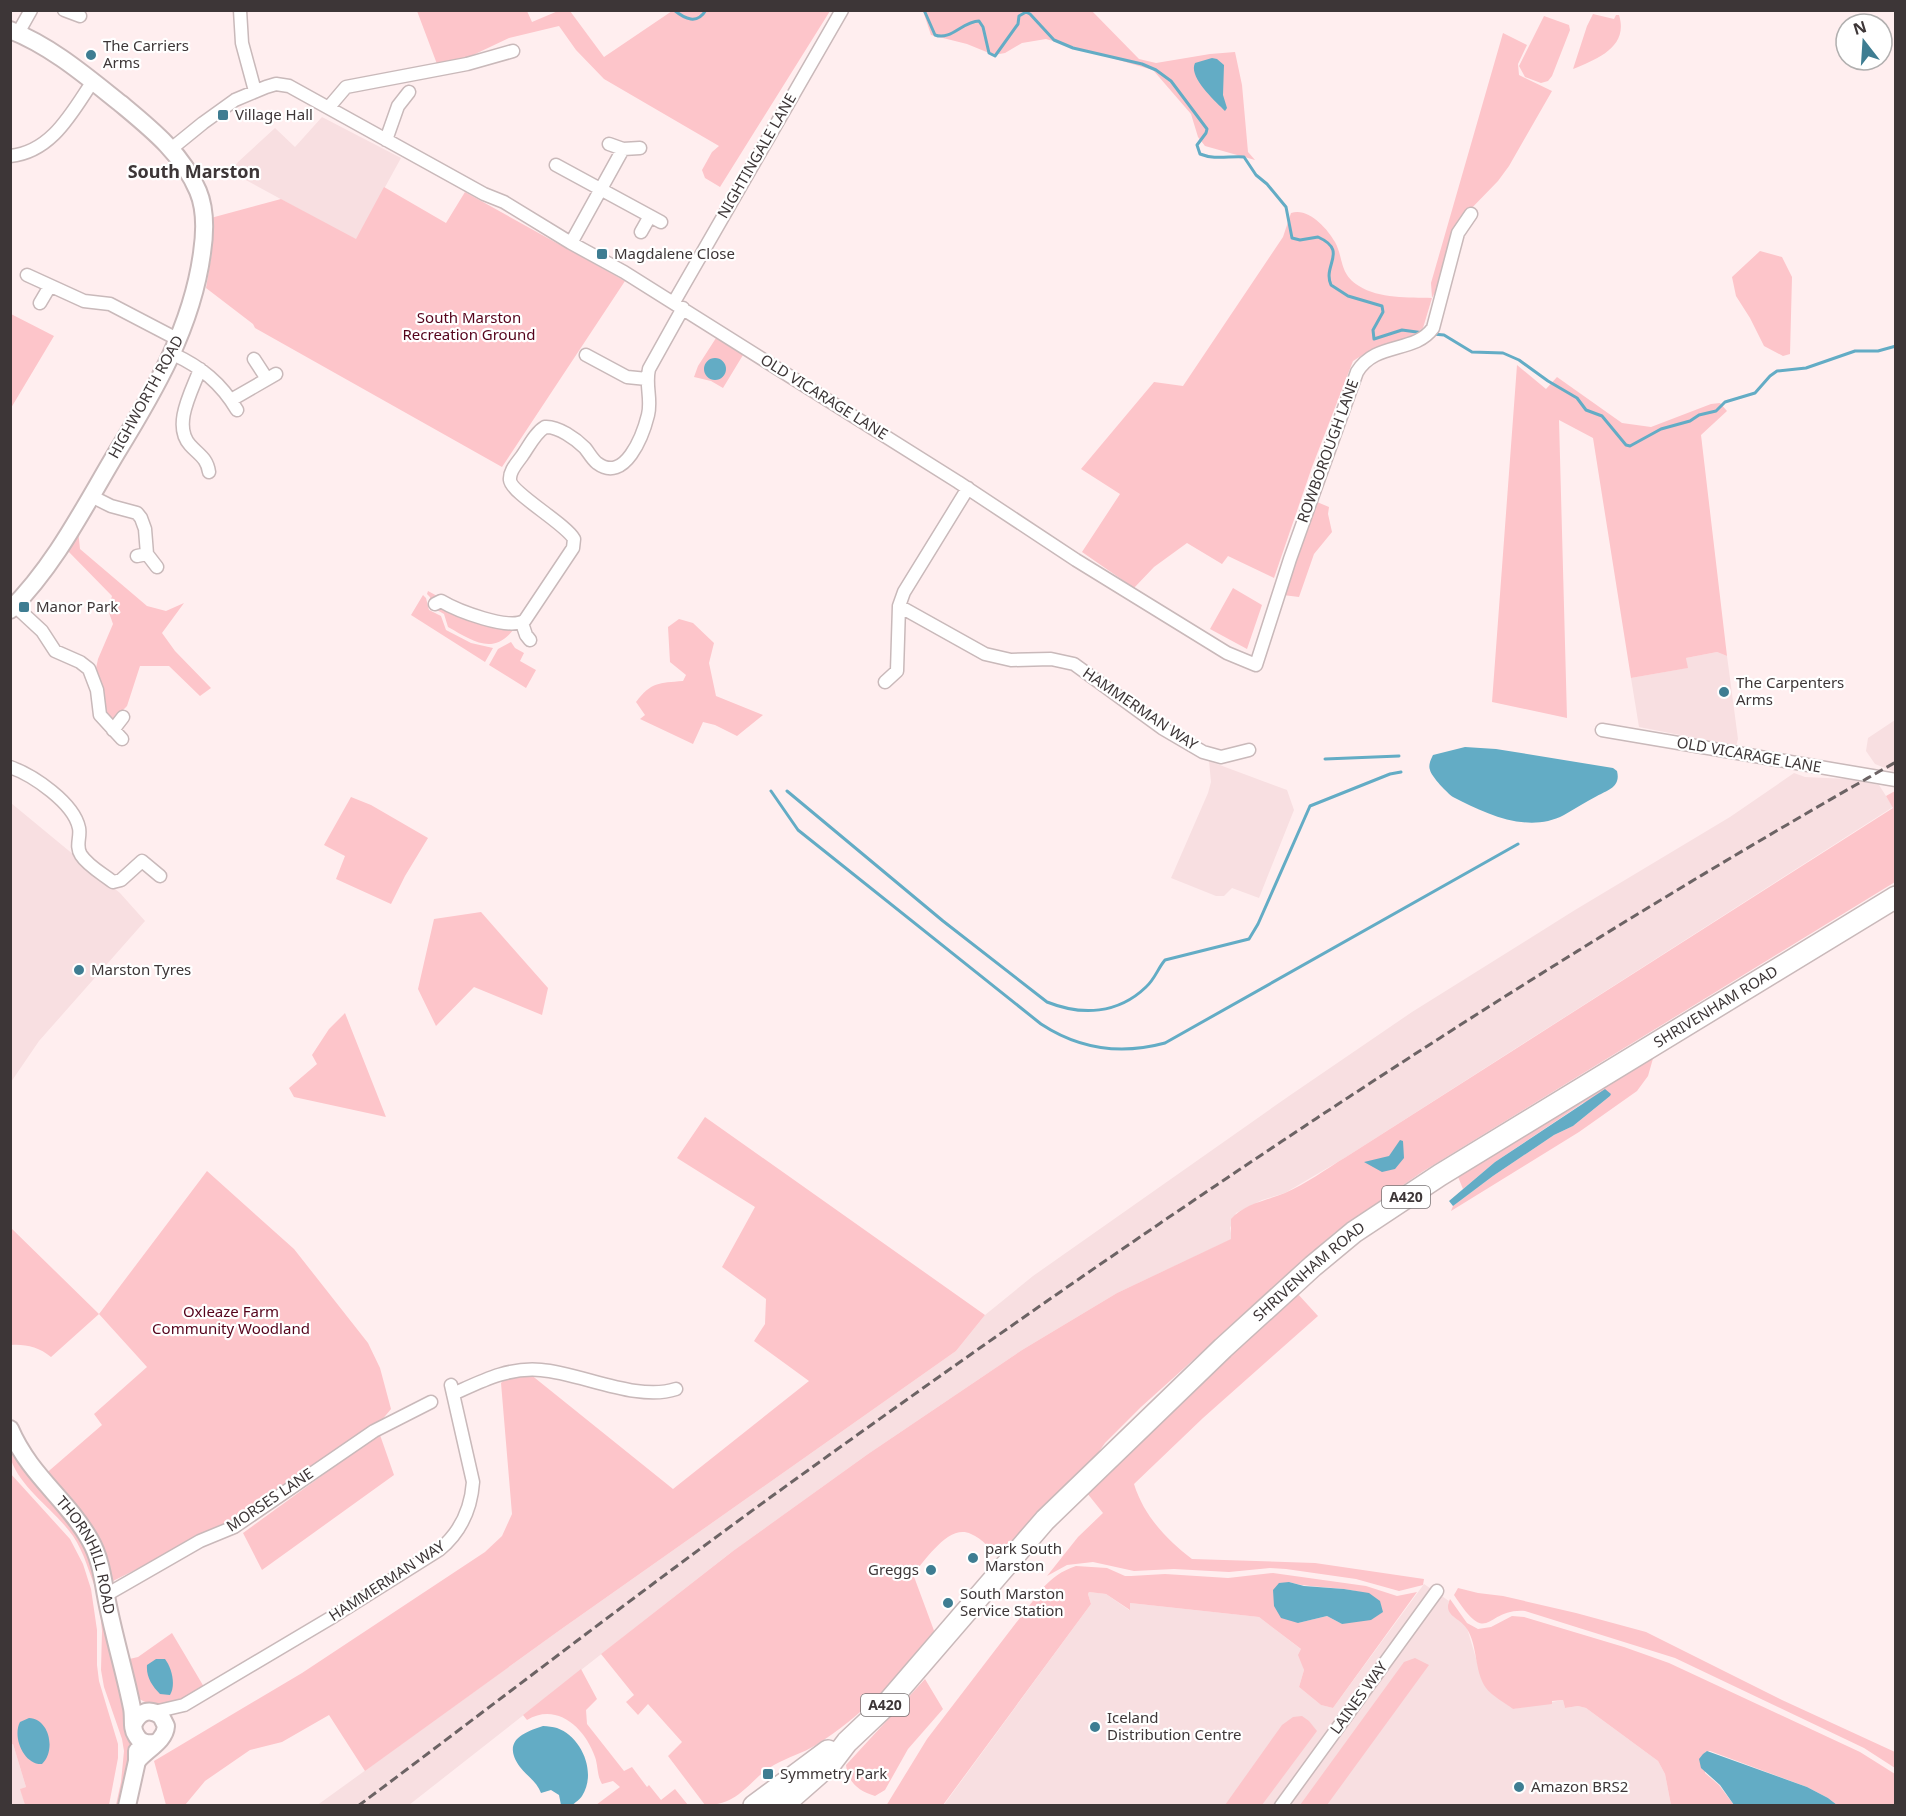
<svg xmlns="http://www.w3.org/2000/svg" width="1906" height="1816" viewBox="0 0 1906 1816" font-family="'Noto Sans',sans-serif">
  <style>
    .built { fill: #f8dfe1 }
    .green { fill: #fdc5ca; fill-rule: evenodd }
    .water { fill: #63acc5 }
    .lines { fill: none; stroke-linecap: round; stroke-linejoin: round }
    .stream { stroke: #63acc5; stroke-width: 3 }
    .street-casing { stroke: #c9b9ba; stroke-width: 15 }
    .secondary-casing { stroke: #c9b9ba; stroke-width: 20 }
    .highway-casing { stroke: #c9b9ba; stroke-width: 24 }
    .street { stroke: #fff; stroke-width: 12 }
    .secondary { stroke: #fff; stroke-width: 16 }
    .highway { stroke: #fff; stroke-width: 21 }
    .rail { stroke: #6c6364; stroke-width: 3; stroke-dasharray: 9 4.5; stroke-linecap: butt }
    .poi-dot { fill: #3e7d92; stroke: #fff; stroke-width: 2 }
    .labels { text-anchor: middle; stroke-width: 4.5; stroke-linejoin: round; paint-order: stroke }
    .shield { fill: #fff; stroke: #777273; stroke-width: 1.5 }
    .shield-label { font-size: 14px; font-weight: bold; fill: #3d3637 }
    .poi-label { font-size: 15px; fill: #3d3637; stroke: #fff; text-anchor: start }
    .street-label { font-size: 15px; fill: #3d3637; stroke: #fff }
    .park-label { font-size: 15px; fill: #55031b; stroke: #fff }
    .quarter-label { font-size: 18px; font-weight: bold; fill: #3d3637; stroke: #fff }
  </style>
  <rect width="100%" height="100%" fill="#ffeeef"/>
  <path class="built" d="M322 117 401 158 356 240 231 172 238 162 275 128 295 147Z
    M1717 652 1727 656 1738 739 1736 746 1639 727 1631 678 1687 668 1686 658Z
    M1895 720V772L1875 764 1866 751 1868 738Z
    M1209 761 1287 790 1294 810 1259 898 1232 888 1224 896H1216L1171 878 1208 793 1211 782Z
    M1794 773 1805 777 1848 779 1879 785 1893 807 1346 1157 1285 1193 1262 1200 1236 1213 1230 1228 1232 1239 1117 1293 1022 1350 868 1454 729 1554 409 1805 316 1806 560 1630 956 1351 985 1315 1033 1276 1289 1096 1412 1012 1575 910 1730 817Z
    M11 803 120 893 145 921 39 1041 11 1082Z
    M1424 1584 1449 1601 1448 1604 1467 1628 1483 1682 1490 1692 1513 1709 1563 1700 1565 1708 1578 1706 1586 1708 1658 1761 1665 1774 1671 1805 943 1806 1091 1604 1088 1594 1089 1592 1106 1594 1129 1610 1130 1603 1259 1617 1302 1650 1301 1659 1304 1670 1299 1687 1321 1705 1333 1708Z
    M13 1744 26 1787 21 1789 25 1805 11 1806 10 1745Z"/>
  <path class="green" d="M417 11H527L532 22 558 11H570L604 57 672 11H830L720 187 705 178 702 170 712 152 719 146 604 79 576 50 559 26 509 38 471 56 437 64Z
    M923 11H1092L1139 59 1156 63 1210 54 1235 52 1242 85 1248 152 1255 160 1205 146 1198 137 1191 114 1153 70 1046 39 1022 43 1005 53 994 55 967 44 931 35Z
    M1593 14 1614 19 1616 15H1619C1629 47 1597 59 1573 69L1587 26Z
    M1544 16 1569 25 1570 30 1552 76 1548 81 1541 83 1525 77 1519 66Z
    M1503 33 1527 45 1518 64 1519 75 1552 91 1509 166 1498 181 1465 215 1440 283 1432 298 1423 328 1410 337 1369 351 1353 361 1312 467 1274 578 1228 556 1222 564 1187 543 1154 567 1134 588 1082 552 1120 494 1081 469 1154 382 1183 386 1283 237 1291 213C1308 207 1327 228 1335 242 1344 259 1339 274 1359 286 1379 299 1409 297 1432 298L1431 283Z
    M384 187 446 223 465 192 625 281 502 467 255 328 253 324 206 288 212 252 207 219 281 199 356 239Z
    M1760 251 1782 257 1792 277 1790 354 1783 356 1764 346 1750 318 1736 296 1732 277Z
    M11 314 54 336 11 408Z
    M716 338 743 355 723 388 711 381 694 377 698 366Z
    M1517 365 1546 389 1557 377 1622 423 1651 427 1711 404 1720 403 1727 411 1701 435 1727 656 1717 652 1686 658 1688 668 1631 678 1593 438 1559 420 1567 718 1492 702Z
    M1317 502 1329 507 1328 514 1332 532 1314 554 1299 597 1283 595Z
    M78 530 80 549 147 606 166 611 184 603 162 633 175 651 211 688 200 696 169 666H140L127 706 114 719 105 715 95 673 98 659 113 624 108 610 112 596 66 549Z
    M1233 588 1262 605 1247 649 1210 629Z
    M428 591 439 597 435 609H441L454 615 457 614C471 625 496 626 514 629 493 656 473 641 448 627L444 614 430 606V597L427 594Z
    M423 595 426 598 429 610 441 616 446 630 471 643 493 648 485 662 411 615Z
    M679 619 693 623 714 643 709 663 716 696 763 715 737 736 715 725 703 722 693 744 640 719 645 715 636 702C651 682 659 683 683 681L686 675 670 662 668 627Z
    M511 642 515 648 524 653 520 661 536 670 526 688 489 665 498 649Z
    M1895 791V882L1422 1172 1334 1233 1141 1407 1105 1443 1091 1463 1000 1558C992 1551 982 1538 971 1534 949 1523 926 1560 913 1574L936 1636C899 1674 862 1717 816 1745 803 1753 788 1757 774 1765 748 1780 741 1805 705 1805L668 1756 682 1742 648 1704 638 1715 626 1702 634 1695 601 1654 733 1551 868 1454 1022 1350 1117 1293 1231 1239V1219C1245 1203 1266 1201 1285 1193 1306 1184 1326 1169 1346 1157L1893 808 1886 796Z
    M351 797 371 805 428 838 405 876 391 904 336 879 345 856 324 845Z
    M481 912 548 988 542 1015 474 987 436 1026 418 989 434 919Z
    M345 1013 386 1117 294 1097 289 1088 317 1064 312 1055 329 1029Z
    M1654 1055 1648 1076 1637 1091 1579 1132 1451 1211 1453 1206 1493 1176 1554 1135 1573 1126 1610 1096 1583 1103 1495 1162 1463 1189 1456 1172Z
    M705 1117 985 1315 956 1351 560 1630 365 1771 329 1715 282 1742 250 1750 205 1781 185 1805H166L154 1761 302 1673 485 1552 502 1536 512 1514 501 1383 507 1376 530 1374 673 1489 809 1381 754 1341 765 1324 766 1299 722 1267 755 1207 677 1158Z
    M207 1171 294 1249 368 1343 380 1368 391 1409 376 1427 232 1522 190 1539 147 1564 109 1583 43 1476 102 1425 94 1414 147 1367 99 1314 51 1357C39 1347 25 1344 11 1345L10 1227 99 1314Z
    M1297 1293 1318 1316 1203 1418 1134 1484C1144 1516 1166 1539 1192 1559L1315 1563 1424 1579 1423 1585 1399 1591 1356 1579 1286 1569 1270 1568 1229 1572 1174 1569 1134 1571 1093 1562 1067 1565 1047 1576 1078 1537 1103 1513 1087 1493 1208 1373Z
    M380 1435 394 1475 262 1570 243 1533 331 1469Z
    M10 1441 74 1523 93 1559 97 1592C89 1573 85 1554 73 1536 55 1510 22 1490 11 1460 9 1454 11 1447 10 1441Z
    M10 1473 70 1539 83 1564 91 1589 97 1630V1665L99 1681 118 1744V1758L109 1805H25L20 1789 26 1787 13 1744 10 1745Z
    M1076 1566 1107 1568 1125 1576H1131L1165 1574 1228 1578 1273 1573 1366 1586 1397 1596 1417 1592 1333 1708 1321 1705 1299 1687 1304 1670 1298 1655 1301 1649 1259 1617 1130 1603V1610L1106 1594 1089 1592 1088 1594 1091 1604 943 1805 886 1806 927 1739 1042 1589C1052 1578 1061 1571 1076 1566ZM1289 1582C1319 1591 1354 1583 1379 1601L1342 1624 1327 1616 1298 1623Z
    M1458 1588 1478 1593 1503 1596 1576 1613 1646 1632 1782 1700 1895 1752V1768L1864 1748 1675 1658 1525 1611C1484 1608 1490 1650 1454 1595Z
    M1450 1599 1467 1623 1478 1629 1491 1627 1512 1616 1524 1617 1624 1647 1669 1663 1860 1752 1895 1774V1805H1837L1828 1798 1807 1787 1710 1751 1705 1752V1773L1719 1785 1734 1805H1671L1665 1774 1658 1761 1586 1708 1578 1706 1565 1708 1563 1700 1552 1701V1704L1513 1709C1504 1702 1492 1696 1486 1688 1474 1671 1478 1646 1467 1629 1460 1617 1442 1616 1450 1599Z
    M99 1600 131 1732 132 1747 122 1805H116L121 1782 124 1751 122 1739 104 1687 101 1670 102 1631Z
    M172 1633 204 1687C183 1700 161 1714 138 1698L125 1660 138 1657Z
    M1415 1658 1429 1665 1327 1805H1300L1404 1662Z
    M581 1669 597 1699 586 1710 587 1724 624 1771 632 1767 647 1787 649 1785 661 1800 675 1789 688 1805H596L620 1787 613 1781 602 1784C597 1776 598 1765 595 1757 585 1728 557 1702 527 1720L523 1715Z
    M925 1679 943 1709 908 1749 885 1790 875 1796C859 1791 848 1783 846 1765Z
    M1302 1716 1309 1721 1317 1731 1262 1805H1225L1282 1725 1293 1717Z"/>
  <path class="water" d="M1212 58 1217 59 1224 65 1223 95 1227 108 1225 111C1215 101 1188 77 1195 63Z
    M704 369a11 11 0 1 1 22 0a11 11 0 1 1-22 0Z
    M1465 747 1496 749 1613 768 1617 771C1621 787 1608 790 1597 796 1585 802 1575 809 1564 815 1528 834 1486 814 1453 797 1448 794 1431 776 1430 770 1428 765 1431 759 1433 755Z
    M1605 1089 1611 1094 1610 1096 1573 1126 1554 1135 1493 1176 1453 1206 1449 1201 1495 1162Z
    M1400 1140 1403 1141 1404 1158 1395 1169 1382 1172 1364 1162 1389 1156Z
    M1289 1582 1304 1586 1344 1589 1369 1593 1380 1601 1383 1612 1371 1620 1342 1624 1327 1616 1298 1623 1281 1618 1274 1606 1273 1590 1279 1583Z
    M156 1659H165C172 1668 176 1685 170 1695L160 1694C152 1686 146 1677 147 1665Z
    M29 1718C50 1719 56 1751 42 1764 24 1765 12 1737 20 1722Z
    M543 1726C548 1726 553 1727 557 1728 582 1737 597 1773 582 1796 580 1799 575 1803 572 1805H561L559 1795 551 1790 541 1793C537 1782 527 1776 520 1767 502 1742 521 1733 543 1726Z
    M1707 1751 1807 1787 1828 1798 1837 1805H1734L1720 1785 1701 1768 1699 1759 1703 1754Z"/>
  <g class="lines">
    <path class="stream" d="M674 10C685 19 697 25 706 10
      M924 10 935 35C951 41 963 21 979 21L983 27 989 53 995 56 1018 24 1019 16 1026 12 1030 14 1054 40 1073 48 1142 64 1156 70 1171 81 1207 129 1206 133 1197 145 1200 154C1215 160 1228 156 1244 157L1256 175 1267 184 1286 207 1292 238 1300 240 1318 237C1349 251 1322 265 1331 285L1348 296 1382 306 1383 312 1373 330 1374 339 1402 330 1424 333
      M1433 334 1444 335 1472 352 1503 353 1519 360 1548 381 1577 398 1586 410 1602 416 1626 445 1630 446 1661 429 1690 421 1699 415 1716 411 1725 402 1755 393 1770 376 1777 371 1806 368 1855 351H1878L1896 346
      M1325 759 1399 756
      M771 791 798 830 1041 1024C1079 1049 1121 1055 1165 1043L1518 844
      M787 791 943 921 1047 1002C1082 1016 1118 1014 1146 987 1155 979 1158 968 1165 960L1249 939 1258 924 1310 806 1390 774 1401 772"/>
    <defs>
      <path id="street" d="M64 10 80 16
        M240 10 242 43 255 91
        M18 33 31 10
        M329 107 346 87 467 64 513 51
        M386 140 398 106 409 92
        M609 144 623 149 640 148
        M171 149 203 123 235 100 266 87 276 84 289 86 484 194 504 202 571 243 624 272 958 482 1076 560 1227 653 1256 665 1290 559 1357 372C1376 341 1414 354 1433 328L1458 233 1471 214
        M10 156C52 152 72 112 93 81
        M556 165 661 222
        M641 232 650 216
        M571 243 623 149
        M27 275 84 301 110 304 179 340
        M674 302 842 10
        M40 303 50 286
        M173 354C201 367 221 383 237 410
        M586 355 627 377 647 379
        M254 359 267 379
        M200 369C192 391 172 425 190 445 199 455 207 458 209 472
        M231 400 276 374
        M91 496 111 506 137 513 141 518 145 529 147 554 137 556
        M147 554 157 567
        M435 604 441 601C456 610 511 632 525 620L573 548 574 539C566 524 511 493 510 480 509 471 517 463 522 456 529 446 535 433 545 427 558 426 576 439 585 448 589 453 592 459 597 463 625 484 643 435 648 415 652 399 645 385 649 369L683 308
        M15 606 42 631 55 651 80 662 89 669 97 690 100 715 122 739
        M899 606 985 654 1011 660 1051 659 1074 664 1162 728 1203 752 1221 757 1249 750
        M522 623 526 635 530 640
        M885 682 897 671 899 606 904 592 968 488
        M113 730 123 717
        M1602 730 1896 780
        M10 767C33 775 74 803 79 828 81 837 75 846 81 855 88 866 103 874 113 882L121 880 142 861 160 876
        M453 1394C482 1381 508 1367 541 1370 581 1373 637 1402 676 1389
        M106 1595 200 1541 234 1527 374 1431 431 1402
        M154 1712 184 1705 334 1616 439 1550C461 1532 471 1510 473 1482L451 1385
        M1281 1806 1437 1591"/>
      <g id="secondary">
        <path d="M10 30C51 46 86 76 120 103 150 128 182 153 198 191 206 210 205 233 202 253 192 327 155 390 117 452 84 507 56 564 10 610"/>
        <path id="s1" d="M10 1429C30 1476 67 1499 90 1540 101 1559 103 1581 107 1601 114 1637 125 1673 132 1708 134 1717 131 1728 136 1735 140 1743 147 1744 155 1743"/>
        <path d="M134 1723C140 1711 150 1708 161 1716L166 1726C165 1741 147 1749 137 1761"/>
        <path d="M127 1806 137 1761V1751"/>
      </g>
      <g id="highway">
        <path d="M754 1806 828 1751"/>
        <path id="s2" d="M782 1806 831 1763 847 1742 884 1707 1045 1520 1223 1348 1313 1266 1354 1232 1440 1175 1896 897"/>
      </g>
    </defs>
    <use href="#street" class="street-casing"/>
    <use href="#secondary" class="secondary-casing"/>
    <use href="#highway" class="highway-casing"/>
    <use href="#street" class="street"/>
    <use href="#secondary" class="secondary"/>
    <use href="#highway" class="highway"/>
    <path class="rail" d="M358 1806C505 1696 651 1583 800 1476 1154 1221 1516 977 1896 762"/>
  </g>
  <g class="poi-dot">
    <circle cx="91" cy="55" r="6"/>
    <rect x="217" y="109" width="12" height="12" rx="3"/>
    <rect x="596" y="248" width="12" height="12" rx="3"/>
    <rect x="18" y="601" width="12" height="12" rx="3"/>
    <circle cx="1724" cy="692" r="6"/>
    <circle cx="79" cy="970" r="6"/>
    <circle cx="973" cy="1558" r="6"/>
    <circle cx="931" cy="1570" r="6"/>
    <circle cx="948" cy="1603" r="6"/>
    <circle cx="1095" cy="1727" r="6"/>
    <rect x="762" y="1768" width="12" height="12" rx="3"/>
    <circle cx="1519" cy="1787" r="6"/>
  </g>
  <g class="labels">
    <g class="shield">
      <rect x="1382" y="1186" width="48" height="22" rx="4.5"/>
      <rect x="861" y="1694" width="48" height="22" rx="4.5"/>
    </g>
    <g class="shield-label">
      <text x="1406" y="1202">A420</text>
      <text x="885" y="1710">A420</text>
    </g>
    <g class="poi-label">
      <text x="103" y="51">The Carriers<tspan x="103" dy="17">Arms</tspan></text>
      <text x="235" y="120">Village Hall</text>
      <text x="614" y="259">Magdalene Close</text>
      <text x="36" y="612">Manor Park</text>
      <text x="1736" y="688">The Carpenters<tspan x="1736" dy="17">Arms</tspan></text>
      <text x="91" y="975">Marston Tyres</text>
      <text x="985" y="1554">park South<tspan x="985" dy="17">Marston</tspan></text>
      <text x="919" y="1575" text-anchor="end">Greggs</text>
      <text x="960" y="1599">South Marston<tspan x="960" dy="17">Service Station</tspan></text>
      <text x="1107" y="1723">Iceland<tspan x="1107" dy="17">Distribution Centre</tspan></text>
      <text x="780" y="1779">Symmetry Park</text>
      <text x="1531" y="1792">Amazon BRS2</text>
    </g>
    <g class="street-label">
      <text transform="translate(757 156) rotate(-60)" y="5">NIGHTINGALE LANE</text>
      <text transform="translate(146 397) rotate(-61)" y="5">HIGHWORTH ROAD</text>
      <text transform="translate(824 397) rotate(32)" y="5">OLD VICARAGE LANE</text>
      <text transform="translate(1328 451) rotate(-70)" y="5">ROWBOROUGH LANE</text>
      <text transform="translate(1140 709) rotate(34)" y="5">HAMMERMAN WAY</text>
      <text transform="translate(1749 755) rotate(10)" y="5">OLD VICARAGE LANE</text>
      <text dy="5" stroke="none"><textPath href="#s2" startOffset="1238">SHRIVENHAM ROAD</textPath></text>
      <text dy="5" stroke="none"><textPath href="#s2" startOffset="752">SHRIVENHAM ROAD</textPath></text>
      <text transform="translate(270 1500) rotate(-34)" y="5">MORSES LANE</text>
      <text dy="5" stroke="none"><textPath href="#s1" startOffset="150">THORNHILL ROAD</textPath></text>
      <text transform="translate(387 1581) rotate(-33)" y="5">HAMMERMAN WAY</text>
      <text transform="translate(1359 1698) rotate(-54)" y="5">LAINES WAY</text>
    </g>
    <g class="park-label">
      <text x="469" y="323">South Marston<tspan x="469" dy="17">Recreation Ground</tspan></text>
      <text x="231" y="1317">Oxleaze Farm<tspan x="231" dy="17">Community Woodland</tspan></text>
    </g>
    <g class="quarter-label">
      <text x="194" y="178">South Marston</text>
    </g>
  </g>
  <rect width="1906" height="1816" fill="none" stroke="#3d3637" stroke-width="24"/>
  <g transform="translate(1864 42) rotate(343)"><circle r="28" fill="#ffffff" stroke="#b1afaf" stroke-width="1.5"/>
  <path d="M0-4.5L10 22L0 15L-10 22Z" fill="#3e7d92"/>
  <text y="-9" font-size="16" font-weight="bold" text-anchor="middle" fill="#3d3637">N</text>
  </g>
</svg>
